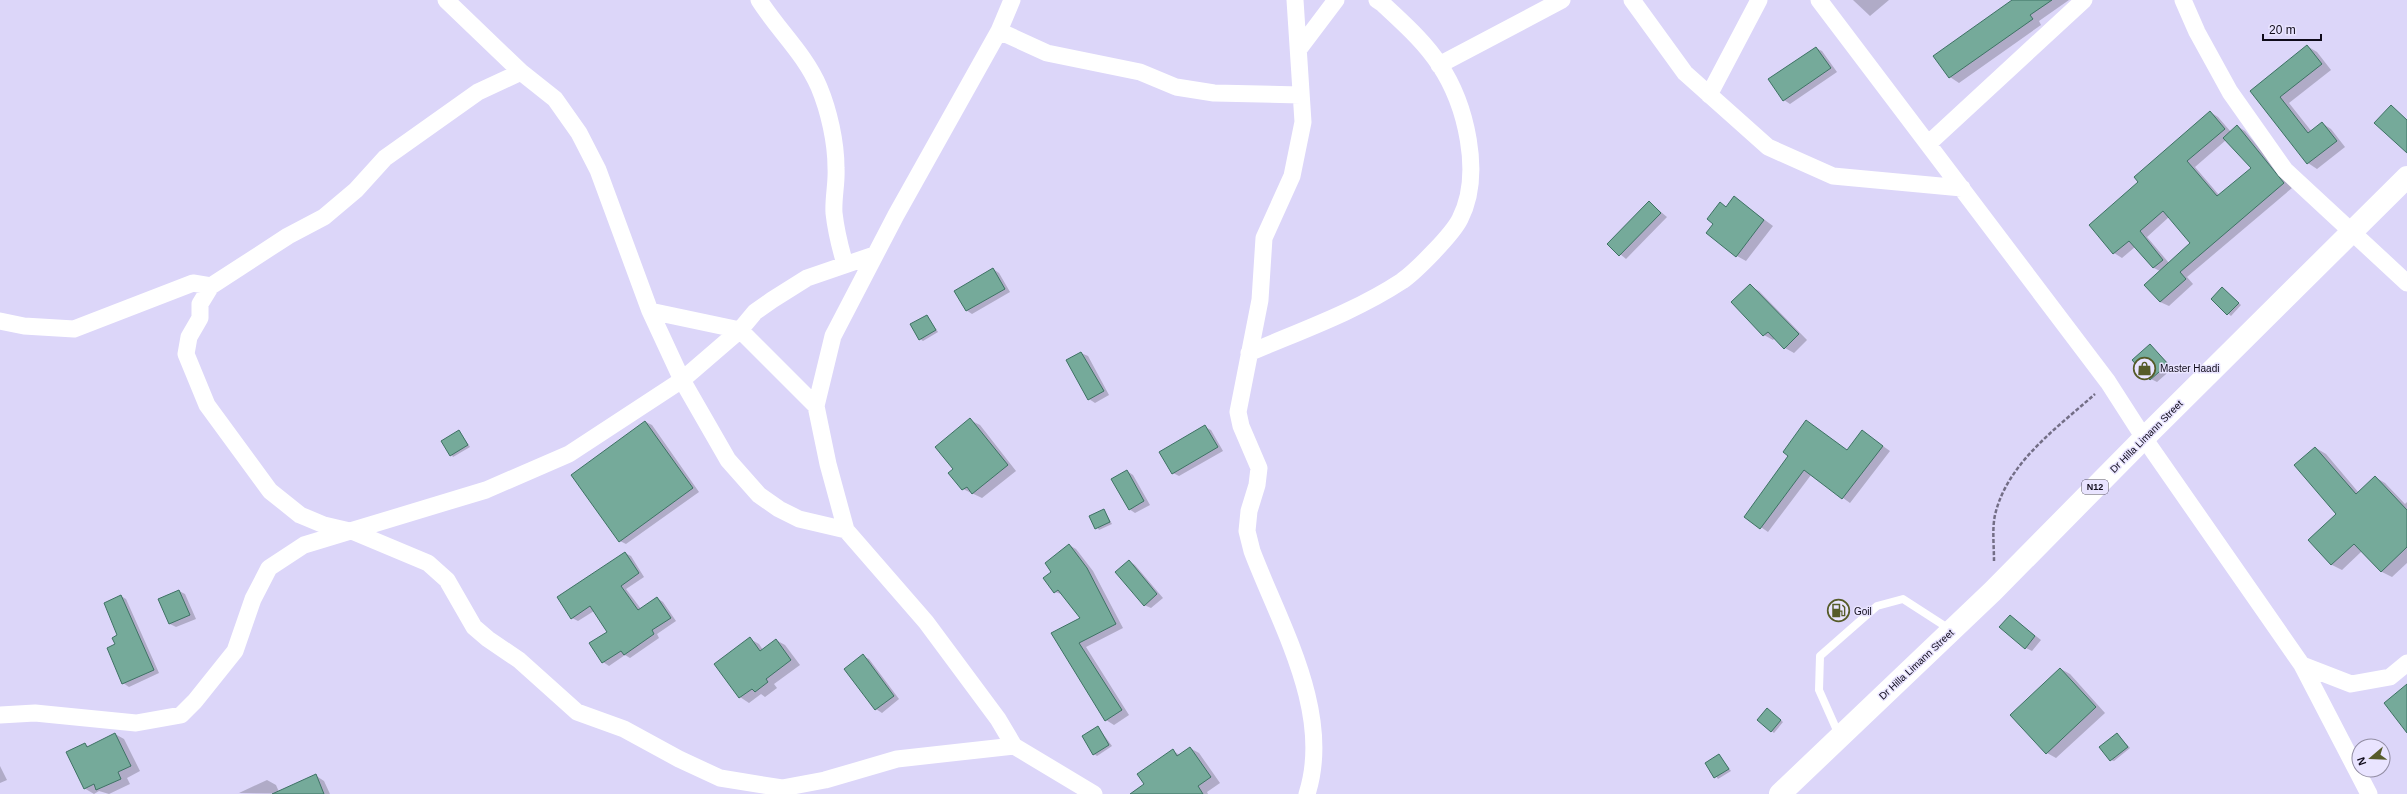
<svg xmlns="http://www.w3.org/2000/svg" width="2407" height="794" viewBox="0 0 2407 794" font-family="Arial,sans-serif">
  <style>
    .shadow { fill: #0003; fill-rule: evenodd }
    .building { fill: #75aa9a; stroke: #3e7264 }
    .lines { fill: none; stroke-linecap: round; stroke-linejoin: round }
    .path { stroke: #736e86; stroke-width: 2.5; stroke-dasharray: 4 2; stroke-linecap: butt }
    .lane { stroke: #fff; stroke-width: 8 }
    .street { stroke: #fff; stroke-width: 17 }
    .highway { stroke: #fff; stroke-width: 22 }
    .labels { text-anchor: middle; stroke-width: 3; stroke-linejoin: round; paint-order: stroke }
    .shield { fill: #e9e4ff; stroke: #504c5f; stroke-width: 1 }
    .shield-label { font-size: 9px; font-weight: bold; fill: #0f0b1a }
    .poi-label { font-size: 10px; fill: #0f0b1a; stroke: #e9e4ff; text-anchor: start }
    .street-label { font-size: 10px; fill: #0f0b1a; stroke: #e9e4ff }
  </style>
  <rect width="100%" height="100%" fill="#dcd6f9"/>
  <path class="shadow" d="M1853 0H1889L1870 16Z
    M2013 0H2069L2039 21 2041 25 1959 83 1950 77Z
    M2307 46 2317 52 2331 70 2289 103 2312 132 2322 123 2331 129 2345 147 2317 169 2308 163 2251 91Z
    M1816 48 1822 51 1837 72 1790 104 1784 100Z
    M2210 112 2218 117 2231 132 2237 126 2245 131 2292 188 2187 277 2193 284 2169 306 2160 302V271L2154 268 2135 247 2122 258 2114 253 2140 182ZM2226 140 2252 168 2219 195 2195 167ZM2169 217 2191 243 2169 263 2147 237Z
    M1735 198 1773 226 1746 261 1737 256 1715 224 1720 203 1727 207Z
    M1649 202 1667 217 1626 259 1608 244Z
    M993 269 999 273 1010 292 972 314 966 310Z
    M1750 286 1759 291 1807 340 1794 353 1785 348 1775 338 1773 340 1764 335Z
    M2225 290 2241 305 2231 316 2212 299Z
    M927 316 938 332 923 341 920 339Z
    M2150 345 2173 368 2157 382 2151 379Z
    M1081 353 1088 356 1109 395 1095 403 1089 399 1067 361Z
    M970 420 980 425 1016 471 982 498 963 489 950 473 954 469Z
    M1806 421 1848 451 1863 432 1890 451 1850 503 1811 475 1768 532 1745 516 1790 456Z
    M646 422 652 425 699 492 626 544 620 541Z
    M1205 427 1211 430 1223 451 1179 476 1173 473Z
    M459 431 470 447 453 457 442 441Z
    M2316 448 2326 454 2359 493 2375 477 2385 483 2405 504 2407 502V563L2392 577 2382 572 2362 551 2342 570 2332 565 2309 540 2337 514Z
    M1127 471 1133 475 1150 505 1135 513 1129 509Z
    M1104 510 1112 524 1099 530 1090 517Z
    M1069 545 1076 549 1093 571 1123 628 1086 647 1129 715 1114 725 1106 720 1053 634 1082 619 1064 595 1055 592Z
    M625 553 631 556 644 577 626 589 641 609 657 598 663 602 676 621 657 634 659 638 630 658 625 655 609 666 603 662 608 632 594 611 578 621 572 618Z
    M1129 561 1135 565 1163 598 1151 608 1144 605Z
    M179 591 185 594 196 619 176 627 170 624 160 600Z
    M121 596 126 599 159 673 129 687 123 683 116 645Z
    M2010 616 2041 640 2032 651 2026 648Z
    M750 639 759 644 763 650 776 640 785 645 800 665 774 684 777 688 765 697 761 694 749 703 740 697Z
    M863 656 869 659 899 699 882 713 876 709Z
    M2061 669 2070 674 2105 713 2056 758 2047 753Z
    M1770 711 1783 722 1774 733 1759 720Z
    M1098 727 1112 746 1097 756 1094 754Z
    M115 734 124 739 140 771 127 778 130 784 109 794 99 791 94 794 84 788 85 744 89 747Z
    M2117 734 2130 748 2114 761 2111 760Z
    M1190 748 1199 753 1220 783 1207 792 1208 794H1146L1145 784 1173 751 1180 755Z
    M1719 755 1731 771 1718 779 1706 763Z
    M0 766 7 780 0 783Z
    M315 775 324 781 330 794 239 793 267 780 276 785 279 792Z"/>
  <path class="building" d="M2012 0H2052L2030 15 2033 19 1949 78 1933 56Z
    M2307 45 2322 64 2280 97 2308 133 2322 122 2337 141 2307 164 2250 91Z
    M1816 47 1831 68 1783 101 1768 79Z
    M2391 105 2407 120V153L2374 123Z
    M2210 111 2225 129 2187 161 2217 196 2251 168 2223 138 2237 125 2284 183 2180 272 2186 279 2160 302 2144 285 2190 243 2163 211 2140 231 2163 260 2153 268 2129 241 2113 254 2089 225 2138 182 2134 177Z
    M1734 196 1764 220 1736 257 1706 233 1713 224 1707 219 1720 202 1726 207Z
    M1649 201 1661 213 1619 256 1607 244Z
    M993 268 1005 289 966 311 954 291Z
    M1750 284 1799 334 1784 349 1768 332 1763 336 1731 302Z
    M2222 287 2239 303 2227 315 2211 299Z
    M927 315 936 330 919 340 910 324Z
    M2150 344 2168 364 2150 380 2132 360Z
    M1081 352 1104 391 1088 400 1066 360Z
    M970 418 1008 465 972 494 967 487 962 490 948 473 953 469 935 447Z
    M1806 420 1847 450 1862 430 1883 446 1842 499 1804 470 1760 529 1744 517 1788 456 1783 452Z
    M645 421 693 488 619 542 571 475Z
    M1205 425 1218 447 1172 474 1159 452Z
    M459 430 468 445 450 456 441 441Z
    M2315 447 2356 494 2375 476 2407 510V547L2381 572 2354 544 2331 565 2308 540 2336 514 2294 465Z
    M1127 470 1144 501 1129 510 1111 479Z
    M1104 509 1110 522 1095 529 1089 516Z
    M1069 544 1087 568 1116 624 1079 643 1122 710 1105 721 1051 633 1080 618 1058 590 1054 593 1043 578 1051 572 1045 563Z
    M625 552 639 573 621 586 638 610 657 597 671 618 652 630 654 634 624 655 621 651 602 663 589 643 607 632 590 606 571 619 557 597Z
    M1129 560 1157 594 1144 606 1115 572Z
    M179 590 190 615 169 624 158 599Z
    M121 595 154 670 122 684 107 648 115 644 112 638 117 635 104 603Z
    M2010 615 2035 636 2025 649 1999 627Z
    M750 637 760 651 776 639 791 660 766 679 768 682 755 692 752 689 739 698 714 664Z
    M863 654 894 696 875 710 844 669Z
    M2060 668 2096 707 2046 754 2010 715Z
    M2407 684V733L2384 703Z
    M1767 708 1781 720 1771 732 1757 720Z
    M1098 726 1109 745 1093 755 1082 736Z
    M115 733 131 766 118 772 121 779 96 790 94 784 84 789 66 752 85 743 87 747Z
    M2117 733 2128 747 2110 761 2099 747Z
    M1190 747 1211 777 1198 786 1203 794H1130L1144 784 1137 774 1173 749 1177 756Z
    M1719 754 1729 769 1714 778 1705 763Z
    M316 774 324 794H272Z"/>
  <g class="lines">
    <path class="path" d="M1994 561C1994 546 1992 529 1995 515 2007 463 2057 428 2095 394"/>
    <path class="lane" d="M1839 735 1819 690 1820 656 1877 606 1903 599 1951 630"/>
    <path class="street" d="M446 0 521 72 555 99 579 133 598 170 650 311 682 380 728 460 759 495 779 509 799 519 846 530
      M759 0C778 30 805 54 819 87 829 111 836 142 836 168 837 183 833 198 834 213 836 231 840 247 845 264
      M1012 0 999 31 896 215 833 336 816 406 828 464 846 530 926 622 998 719 1014 746 1094 794
      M1295 0 1303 122 1292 176 1264 238 1260 300 1238 412 1241 426 1259 468 1257 485 1249 511 1247 531 1252 551C1280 625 1333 713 1307 794
      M1632 0 1685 73 1768 147 1833 176 1962 188
      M1819 0 2108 382 2144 438 2302 665 2369 794
      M2183 0 2197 32 2230 92 2285 170 2407 283
      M999 31 1047 53 1140 72 1176 87 1214 93 1301 95
      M1299 49 1336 0
      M1439 65 1562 0
      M1709 95 1759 0
      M1928 144 2084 0
      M211 286 200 304V318L189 337 186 354 207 405 270 491 300 515 324 525 354 532 428 563 447 580 474 627 488 639 519 660 577 712 624 729 679 759 720 778 782 788
      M650 311 740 330 816 406
      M0 321 24 326 74 329 193 283 211 286 288 236 324 217 356 190 385 158 478 92 521 72
      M1249 353C1300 331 1355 312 1402 281 1416 271 1452 235 1460 219 1483 174 1466 104 1439 64 1424 41 1403 23 1383 4L1377 0
      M2302 665 2351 684 2390 677 2407 663
      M0 715 35 713 136 723 181 715 195 701 235 651 253 599 269 568 304 545 486 490 569 454 682 380 740 330 755 312 772 300 807 278 874 255
      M776 794 782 788 825 780 897 759 1014 746"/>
    <path class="highway" d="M1780 794 1993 591 2144 438 2407 177"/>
  </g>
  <defs>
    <symbol id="shop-ring" viewBox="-11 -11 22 22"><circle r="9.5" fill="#e9e4ff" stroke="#565b29" stroke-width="1.5"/><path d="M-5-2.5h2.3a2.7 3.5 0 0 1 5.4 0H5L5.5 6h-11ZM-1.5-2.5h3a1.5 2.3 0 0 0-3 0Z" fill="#565b29"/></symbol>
    <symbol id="fuel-ring" viewBox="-11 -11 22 22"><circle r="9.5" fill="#e9e4ff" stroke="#565b29" stroke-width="1.5"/><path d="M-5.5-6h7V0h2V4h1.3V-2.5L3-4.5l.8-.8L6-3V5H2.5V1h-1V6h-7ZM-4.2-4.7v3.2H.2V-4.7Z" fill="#565b29"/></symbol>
  </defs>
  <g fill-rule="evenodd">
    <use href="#shop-ring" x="2132" y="356" width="25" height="25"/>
    <use href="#fuel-ring" x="1826" y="598" width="25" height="25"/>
  </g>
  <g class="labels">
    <rect class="shield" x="2082" y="480" width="26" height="14" rx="3"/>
    <g class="shield-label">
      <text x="2095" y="490">N12</text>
    </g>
    <g class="poi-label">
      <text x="2160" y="372">Master Haadi</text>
      <text x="1854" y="615">Goil</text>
    </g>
    <g class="street-label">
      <text transform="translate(2146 436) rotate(-45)" y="4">Dr Hilla Limann Street</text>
      <text transform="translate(1916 664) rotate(-43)" y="4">Dr Hilla Limann Street</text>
    </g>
  </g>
  <g transform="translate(2371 758) rotate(251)"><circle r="19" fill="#e9e4ff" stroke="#928da3"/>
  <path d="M0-3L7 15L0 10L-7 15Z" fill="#565b29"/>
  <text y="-6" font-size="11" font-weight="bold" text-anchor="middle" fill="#0f0b1a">N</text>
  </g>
  <path d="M2263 34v6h58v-6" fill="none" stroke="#0f0b1a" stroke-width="2"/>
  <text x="2269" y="34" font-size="12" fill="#0f0b1a" stroke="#e9e4ff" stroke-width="3" paint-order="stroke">20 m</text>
</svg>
